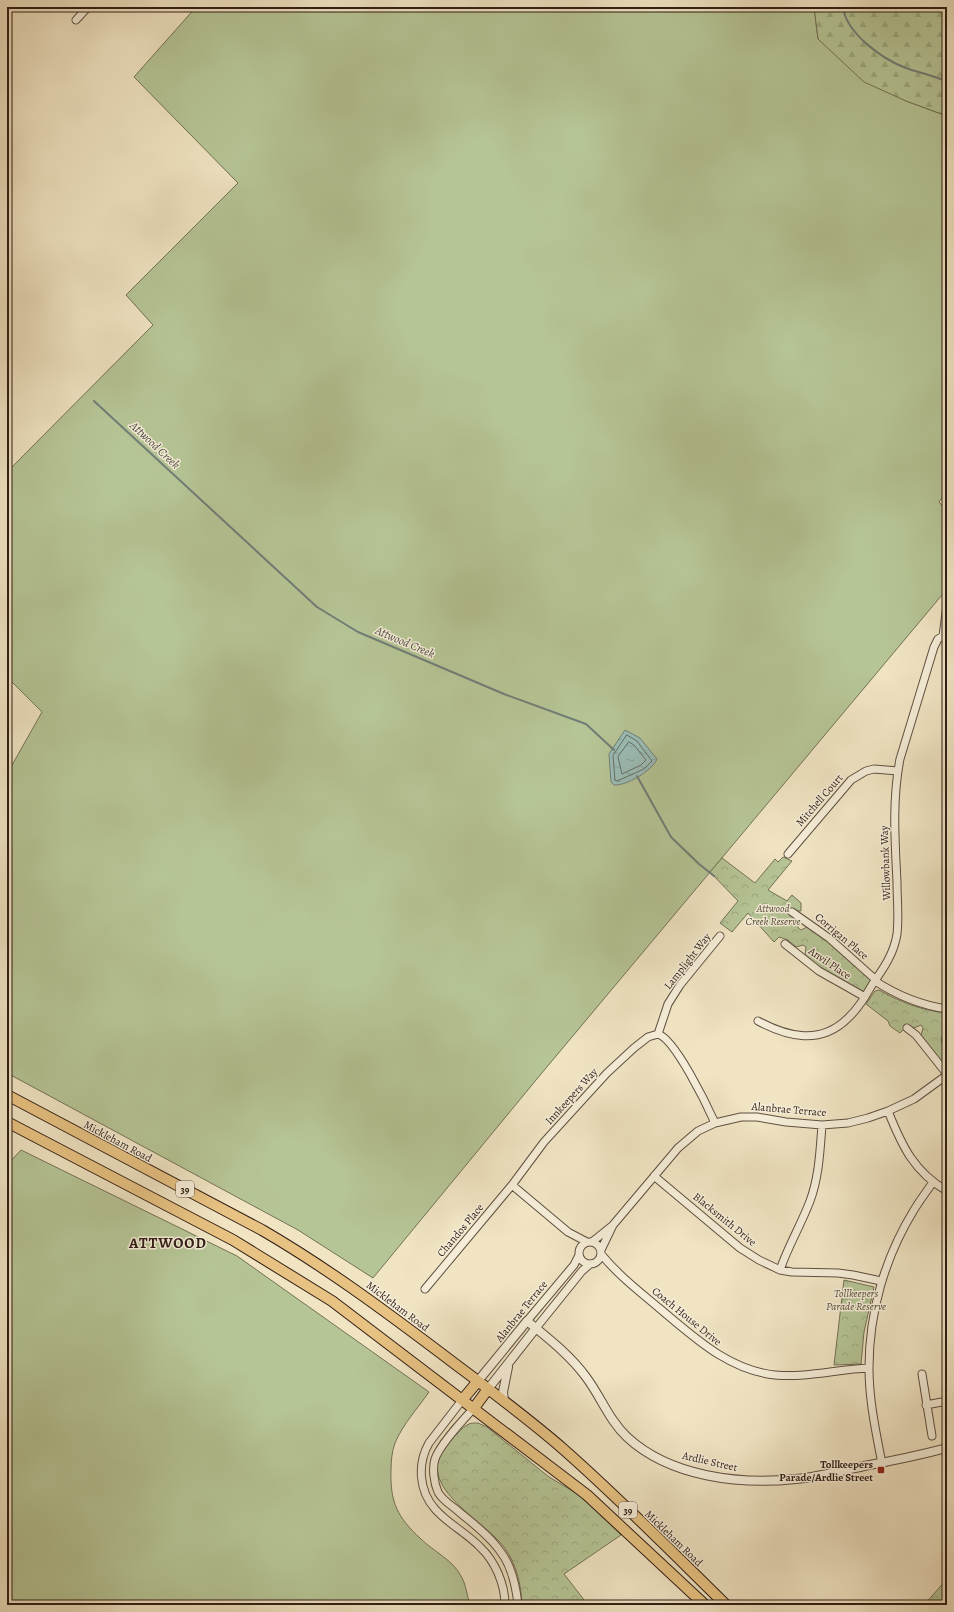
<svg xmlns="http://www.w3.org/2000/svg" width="954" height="1612" viewBox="0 0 954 1612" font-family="Alegreya,serif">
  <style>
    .green { fill: #b6c596; stroke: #727156 }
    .forest { fill: url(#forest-firs); stroke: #727156 }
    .park { fill: url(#park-crowns); stroke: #727156 }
    .water { fill: url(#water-ripples); stroke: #707e77 }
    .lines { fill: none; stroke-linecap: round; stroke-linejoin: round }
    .shore { stroke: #656e66; stroke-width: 1 }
    .stream { stroke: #707e77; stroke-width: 2 }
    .minor-casing { stroke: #5f4f40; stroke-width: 9 }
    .tertiary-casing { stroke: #5f4f40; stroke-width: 10 }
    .primary-casing { stroke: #2f1d15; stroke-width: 12 }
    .minor { stroke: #f5edd8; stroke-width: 7 }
    .tertiary { stroke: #f5edd8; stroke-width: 8 }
    .primary { stroke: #e8c282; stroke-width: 10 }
    .poi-dot { fill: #8f2418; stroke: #f5edd8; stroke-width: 1.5 }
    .labels { text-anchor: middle; stroke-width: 3; stroke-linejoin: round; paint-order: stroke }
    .shield { fill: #f5edd8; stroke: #6a5b50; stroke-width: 1 }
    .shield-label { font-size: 10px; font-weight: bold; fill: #2f1d15 }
    .street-label { font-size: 11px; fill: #2f1d15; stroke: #f5edd8 }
    .park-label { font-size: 11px; font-style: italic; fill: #584f3c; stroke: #f5edd8 }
    .poi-label { font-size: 11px; font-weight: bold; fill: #2f1d15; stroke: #f5edd8; text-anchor: end }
    .water-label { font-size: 12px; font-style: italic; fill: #4f4d46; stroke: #f5edd8 }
    .district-label { font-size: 15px; font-weight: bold; letter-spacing: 1px; fill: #2f1d15; stroke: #f5edd8 }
  </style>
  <defs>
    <pattern id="forest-firs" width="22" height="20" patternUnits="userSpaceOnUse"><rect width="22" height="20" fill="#b6c596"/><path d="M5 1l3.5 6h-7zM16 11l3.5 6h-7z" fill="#9da980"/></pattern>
    <pattern id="park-crowns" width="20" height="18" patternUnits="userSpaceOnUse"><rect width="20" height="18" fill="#b6c596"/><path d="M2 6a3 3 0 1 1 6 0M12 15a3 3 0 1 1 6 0" fill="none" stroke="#9da980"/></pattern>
    <pattern id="water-ripples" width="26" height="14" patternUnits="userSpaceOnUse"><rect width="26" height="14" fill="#9bbeb8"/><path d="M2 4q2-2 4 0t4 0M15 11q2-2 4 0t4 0" fill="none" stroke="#86a39d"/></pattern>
  </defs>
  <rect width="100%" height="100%" fill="#f0e4c3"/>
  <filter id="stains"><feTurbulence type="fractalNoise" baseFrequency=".005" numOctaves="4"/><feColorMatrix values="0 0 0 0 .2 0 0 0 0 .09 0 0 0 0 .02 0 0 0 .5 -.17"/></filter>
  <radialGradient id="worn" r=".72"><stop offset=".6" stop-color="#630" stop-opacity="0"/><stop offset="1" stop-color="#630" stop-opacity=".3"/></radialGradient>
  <path class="green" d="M196 7H814L818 39 906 101 947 116V491L939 502 947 511V589L541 1074 373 1278 298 1230 7 1073V774L42 712 7 677V472L153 325 126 295 238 183 134 77Z
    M21 1150 237 1256 429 1392C418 1408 403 1424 395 1443 392 1451 391 1461 391 1470 390 1502 397 1517 421 1539 433 1551 453 1560 461 1576 466 1584 467 1596 470 1605H7V1165Z"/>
  <path class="forest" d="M814 7H947V116L906 101 864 82 818 39Z"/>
  <path class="park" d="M783 857 792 861 768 890 787 901 792 895 801 903V911H794L799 923 798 928 801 930 807 927 811 928 863 971 872 981 864 993 837 980 806 958 805 955 806 947 803 945 796 947 788 940 779 937 774 942 748 913 732 932 720 923 738 901 710 872 722 858 755 883 775 859 778 862Z
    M879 990C900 1002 923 1011 947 1013V1068L922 1040 921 1035 923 1028 921 1025 914 1028 908 1025 900 1033 890 1026 888 1021 866 1004 875 991Z
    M844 1280 874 1287 864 1332 861 1364 834 1365Z
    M478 1423 487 1427 549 1477 581 1496 621 1535 564 1574 588 1605H522C521 1584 517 1565 504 1547 483 1519 409 1484 449 1443 454 1437 462 1427 469 1424 471 1423 475 1423 478 1423Z
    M947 1579V1605H924Z"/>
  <path class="water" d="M625 730 640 738 657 759C652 771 626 786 614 785L611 782 609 754Z
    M947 1032V1048L942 1044 941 1039 944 1033Z"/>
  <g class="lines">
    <path class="shore" d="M627 735 637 741 652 761 644 769 617 781 615 780 613 756Z
      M629 742 634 745 646 760 641 765 622 774 618 757Z"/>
    <path class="stream" d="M843 7C846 33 882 59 906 68 919 73 934 75 947 82
      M94 401 317 607 358 632 504 694 586 724 614 750
      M637 776 671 837 699 864 714 876"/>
    <defs>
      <path id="minor" d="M76 20 88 7
        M788 854 851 780 866 771 874 769 898 771
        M792 912 829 938 876 980
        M785 944 819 971 865 997
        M875 981C898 996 920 1005 947 1009
        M758 1021C788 1037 820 1045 847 1019 858 1009 865 997 872 985 883 969 894 954 897 934 899 917 897 899 897 882 895 841 892 800 900 759L934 647 938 639 943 636 947 605
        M907 1028 916 1035 947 1074
        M658 1034 668 1004 680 985 720 936
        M658 1034C675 1039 707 1105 715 1123
        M888 1111C902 1146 914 1172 947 1191
        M654 1176 740 1248 759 1260 780 1270 792 1272 838 1273 853 1275 881 1281
        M512 1185 568 1232 587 1242
        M579 1253a11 11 0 1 1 22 0a11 11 0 1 1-22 0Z
        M592 1242 612 1226
        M601 1250 613 1225 678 1148 698 1131 715 1123 741 1117H757L786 1122 822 1125 848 1123 868 1118 888 1111 914 1099 947 1075
        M601 1254C618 1275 639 1291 659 1308 694 1337 728 1370 775 1375 807 1378 838 1369 869 1368
        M780 1270C788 1246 801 1225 810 1201 819 1177 820 1151 822 1125
        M425 1289 512 1185 544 1142 607 1073 634 1048 648 1037 658 1034
        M527 1321 574 1265 579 1255
        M536 1328 582 1271 590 1264
        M922 1374 932 1436
        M463 1399 429 1443C417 1464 419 1491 435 1509 448 1524 467 1533 480 1547 495 1561 505 1584 505 1605
        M926 1405 947 1401
        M474 1408C463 1420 440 1444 435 1459 432 1468 434 1483 438 1492 442 1500 451 1505 458 1511 472 1523 489 1535 500 1551 512 1566 516 1586 518 1605
        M882 1464C876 1432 869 1401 869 1368 869 1312 885 1257 914 1210 920 1200 927 1191 933 1182"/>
      <path id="tertiary" d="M478 1381 527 1321C548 1338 570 1355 586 1377 601 1397 609 1420 627 1437 670 1477 740 1485 796 1479 819 1477 841 1471 864 1466 892 1461 920 1455 947 1448
        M488 1389 536 1328
        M504 1401 503 1392 508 1367"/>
      <path id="primary" d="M7 1095 262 1230C324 1266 381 1308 438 1351 480 1383 523 1414 562 1448 619 1498 672 1552 726 1605
        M7 1122 233 1240 332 1301 587 1495 705 1605
        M463 1399 478 1381
        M474 1408 488 1389"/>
    </defs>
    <use href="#minor" class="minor-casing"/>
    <use href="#tertiary" class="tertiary-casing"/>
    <use href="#primary" class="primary-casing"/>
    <use href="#minor" class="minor"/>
    <use href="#tertiary" class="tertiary"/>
    <use href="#primary" class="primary"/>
  </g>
  <rect class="poi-dot" x="877" y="1466" width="8" height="8" rx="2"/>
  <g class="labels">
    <g class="shield">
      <rect x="176" y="1181" width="18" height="16" rx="3"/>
      <rect x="619" y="1502" width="18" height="16" rx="3"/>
    </g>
    <g class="shield-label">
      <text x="185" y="1193">39</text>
      <text x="628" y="1514">39</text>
    </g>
    <g class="street-label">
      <text transform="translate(819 800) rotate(-49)" y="4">Mitchell Court</text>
      <text transform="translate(885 863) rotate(-92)" y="4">Willowbank Way</text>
      <text transform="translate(842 936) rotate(40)" y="4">Corrigan Place</text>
      <text transform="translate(687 961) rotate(-52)" y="4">Lamplight Way</text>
      <text transform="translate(830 963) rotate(34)" y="4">Anvil Place</text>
      <text transform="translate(571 1096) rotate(-48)" y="4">Innkeepers Way</text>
      <text transform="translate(789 1109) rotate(5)" y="4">Alanbrae Terrace</text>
      <text transform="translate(118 1141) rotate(28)" y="4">Mickleham Road</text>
      <text transform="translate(725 1219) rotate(39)" y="4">Blacksmith Drive</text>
      <text transform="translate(460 1230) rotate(-50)" y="4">Chandos Place</text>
      <text transform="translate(398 1306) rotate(37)" y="4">Mickleham Road</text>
      <text transform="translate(521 1311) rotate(-51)" y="4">Alanbrae Terrace</text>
      <text transform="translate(687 1316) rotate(39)" y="4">Coach House Drive</text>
      <text transform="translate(710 1461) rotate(13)" y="4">Ardlie Street</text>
      <text transform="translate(674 1538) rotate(44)" y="4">Mickleham Road</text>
    </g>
    <g class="park-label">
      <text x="773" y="912">Attwood<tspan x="773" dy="13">Creek Reserve</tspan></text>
      <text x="856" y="1297">Tollkeepers<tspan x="856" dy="13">Parade Reserve</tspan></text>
    </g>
    <g class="poi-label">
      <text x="873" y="1468">Tollkeepers<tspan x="873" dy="13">Parade/Ardlie Street</tspan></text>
    </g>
    <g class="water-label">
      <text transform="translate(155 445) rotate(43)" y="4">Attwood Creek</text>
      <text transform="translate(405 642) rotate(23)" y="4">Attwood Creek</text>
    </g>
    <g class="district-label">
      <text x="168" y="1248">ATTWOOD</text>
    </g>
  </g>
  <rect width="954" height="1612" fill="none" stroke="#f0e4c3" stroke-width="24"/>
  <rect x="8" y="8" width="938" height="1596" fill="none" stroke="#2f1d15" stroke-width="2"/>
  <rect x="12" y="12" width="930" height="1588" fill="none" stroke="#2f1d15"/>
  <rect width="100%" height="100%" filter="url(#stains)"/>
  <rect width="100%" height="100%" fill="url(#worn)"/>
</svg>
